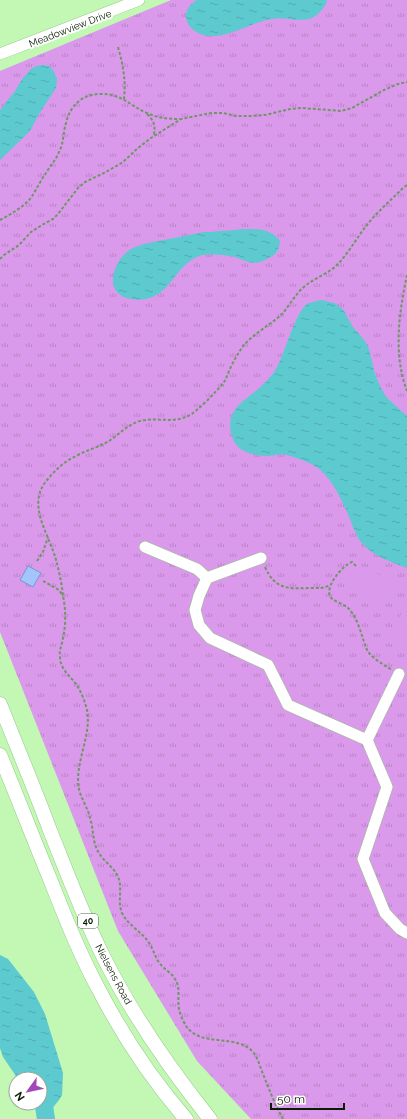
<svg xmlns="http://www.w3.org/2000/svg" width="407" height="1119" viewBox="0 0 407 1119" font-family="Raleway,sans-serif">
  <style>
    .grass { fill: url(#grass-tufts) }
    .park { fill: #da99eb }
    .water { fill: url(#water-ripples) }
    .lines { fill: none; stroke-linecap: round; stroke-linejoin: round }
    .river { stroke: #5ccacf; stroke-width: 18 }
    .building { fill: #a3c5f9; stroke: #7199d8 }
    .minor-casing { stroke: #95c887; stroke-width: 12 }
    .major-casing { stroke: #95c887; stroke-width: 15 }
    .path { stroke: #709666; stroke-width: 2; stroke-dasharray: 3 2; stroke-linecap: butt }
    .minor { stroke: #fff; stroke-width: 11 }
    .major { stroke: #fff; stroke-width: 14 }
    .labels { text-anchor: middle; stroke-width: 4; stroke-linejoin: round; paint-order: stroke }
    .shield { fill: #fff; stroke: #53604f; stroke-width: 1 }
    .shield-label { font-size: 9px; font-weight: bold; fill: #091c04 }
    .street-label { font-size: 10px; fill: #091c04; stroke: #fff }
  </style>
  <defs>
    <pattern id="grass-tufts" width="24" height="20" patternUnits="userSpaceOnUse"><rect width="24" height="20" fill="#da99eb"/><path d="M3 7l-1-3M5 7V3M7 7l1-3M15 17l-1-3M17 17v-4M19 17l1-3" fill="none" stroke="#ba83c8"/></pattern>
    <pattern id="water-ripples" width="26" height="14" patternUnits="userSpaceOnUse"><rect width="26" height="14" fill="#5ccacf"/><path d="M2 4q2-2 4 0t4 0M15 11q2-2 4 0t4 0" fill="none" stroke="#4fadb0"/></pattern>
  </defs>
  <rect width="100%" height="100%" fill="#c2f7b4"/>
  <path class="grass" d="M171 0H407V1119H251L197 1061 118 931 0 632V71Z"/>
  <path class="park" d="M357 565 396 582 397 585 391 601 387 603 349 587 347 583 353 567Z
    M405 605 407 606V651L389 643Z"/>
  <path class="water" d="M197 0H327C326 7 318 15 312 18 298 23 285 16 272 19 251 22 232 37 210 36 189 35 175 13 197 0Z
    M43 65 49 66 53 70 57 79 56 88 39 114 30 131 0 160V110L15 91 23 78 31 69 36 66Z
    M249 229C262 229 273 231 280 241 279 250 277 254 269 258 256 265 251 264 238 258 229 255 209 253 199 256 171 267 170 305 131 299 101 295 113 258 133 248 146 242 161 241 174 238 184 236 194 234 204 232 209 232 214 232 219 231 229 231 239 229 249 229Z
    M321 300 334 303 343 309 353 327 365 341 369 349 375 374 381 388 387 398 407 416V568C391 562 372 556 360 541 356 535 353 527 350 519 342 501 334 481 318 468 309 462 298 458 287 455 282 454 275 455 269 456 256 456 238 453 233 439 230 433 229 422 232 415 236 405 249 397 257 390 265 383 272 376 277 367 285 353 295 313 307 304 311 302 317 301 321 300Z
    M0 955 8 959 34 992 45 1014 63 1073 62 1095 59 1100 51 1110 45 1112 35 1103H40V1079H18L3 1057 0 1048Z"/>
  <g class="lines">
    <path class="river" d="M40 1081 46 1119"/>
  </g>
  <path class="building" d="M28 566 41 573 33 587 20 580Z"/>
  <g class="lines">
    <defs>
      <path id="minor" d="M0 54 139 0
        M145 547 197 569 207 578 261 558
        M207 578 199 596 195 610 199 625 210 638 268 665 288 705 367 740 387 787 363 859 385 913 400 929 407 933
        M367 740 399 674"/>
      <path id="major" d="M0 704C17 747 35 790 51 833 68 875 84 918 104 958 133 1016 170 1069 210 1119
        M0 755C17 796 33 838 50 879 65 917 80 955 99 990 123 1036 152 1080 186 1119"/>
    </defs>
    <use href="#minor" class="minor-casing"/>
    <use href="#major" class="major-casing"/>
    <path class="path" d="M118 47C123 65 126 80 124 99
      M147 114C155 122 155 125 154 136
      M0 220C11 214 22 208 30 199 36 191 40 181 46 173 50 166 56 160 59 152 64 143 63 132 66 123 70 106 82 94 100 94 121 93 130 106 147 113 158 118 168 119 180 119
      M0 259 4 255 19 245 31 232 42 225 53 219 58 214 78 188 85 182 104 173 123 162 138 148 151 138 181 119 211 113H223L236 116H250L265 115 290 109 302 108 341 111 352 108 384 90 398 84 407 82
      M407 275C399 313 393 354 407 391
      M37 561 43 552 48 537
      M356 566 352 562C343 565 325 586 330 596 332 601 344 604 348 608 356 616 360 629 363 639 365 644 366 649 369 653 375 660 384 665 392 670
      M265 567C275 589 287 589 309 588 317 588 323 589 330 585
      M43 581 59 590 63 596
      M283 1119C275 1105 269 1089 263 1074 260 1067 258 1058 253 1052 236 1033 201 1048 186 1026 183 1021 180 1014 179 1009 177 998 181 988 175 979 171 972 163 969 158 961 154 954 152 946 147 940 139 930 128 925 122 913 117 901 123 888 118 877 114 867 104 862 99 853 92 843 94 829 90 818 88 808 81 799 79 789 74 763 92 736 87 710 85 702 82 694 78 687 72 677 60 670 60 657 59 650 62 645 63 638 66 624 66 610 63 596 62 584 59 571 56 560 50 536 28 508 44 484 52 473 63 462 76 456 87 450 99 447 109 441 121 433 131 421 146 420 161 418 174 423 188 416 197 412 217 391 224 382 226 379 227 376 229 371 233 362 238 353 244 345 255 333 270 325 282 314 290 305 296 293 305 286 315 278 327 274 336 266 348 254 356 239 366 226 377 212 391 200 404 187L407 185"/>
    <use href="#minor" class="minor"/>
    <use href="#major" class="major"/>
  </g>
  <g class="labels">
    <rect class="shield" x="78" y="914" width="20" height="14" rx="3"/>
    <g class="shield-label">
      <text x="88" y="924">40</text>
    </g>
    <g class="street-label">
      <text transform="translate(70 28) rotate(-21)" y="4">Meadowview Drive</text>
      <text transform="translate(114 974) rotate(62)" y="4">Nielsens Road</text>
    </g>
  </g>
  <g transform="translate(28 1091) rotate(237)"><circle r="19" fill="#ffffff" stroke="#9da49b"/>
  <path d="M0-3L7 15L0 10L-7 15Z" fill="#a14ab7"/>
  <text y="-6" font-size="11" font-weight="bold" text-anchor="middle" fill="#091c04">N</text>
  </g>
  <path d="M271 1103v6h73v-6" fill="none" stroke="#091c04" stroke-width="2"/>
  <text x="277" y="1103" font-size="12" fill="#091c04" stroke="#ffffff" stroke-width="3" paint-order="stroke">50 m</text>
</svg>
